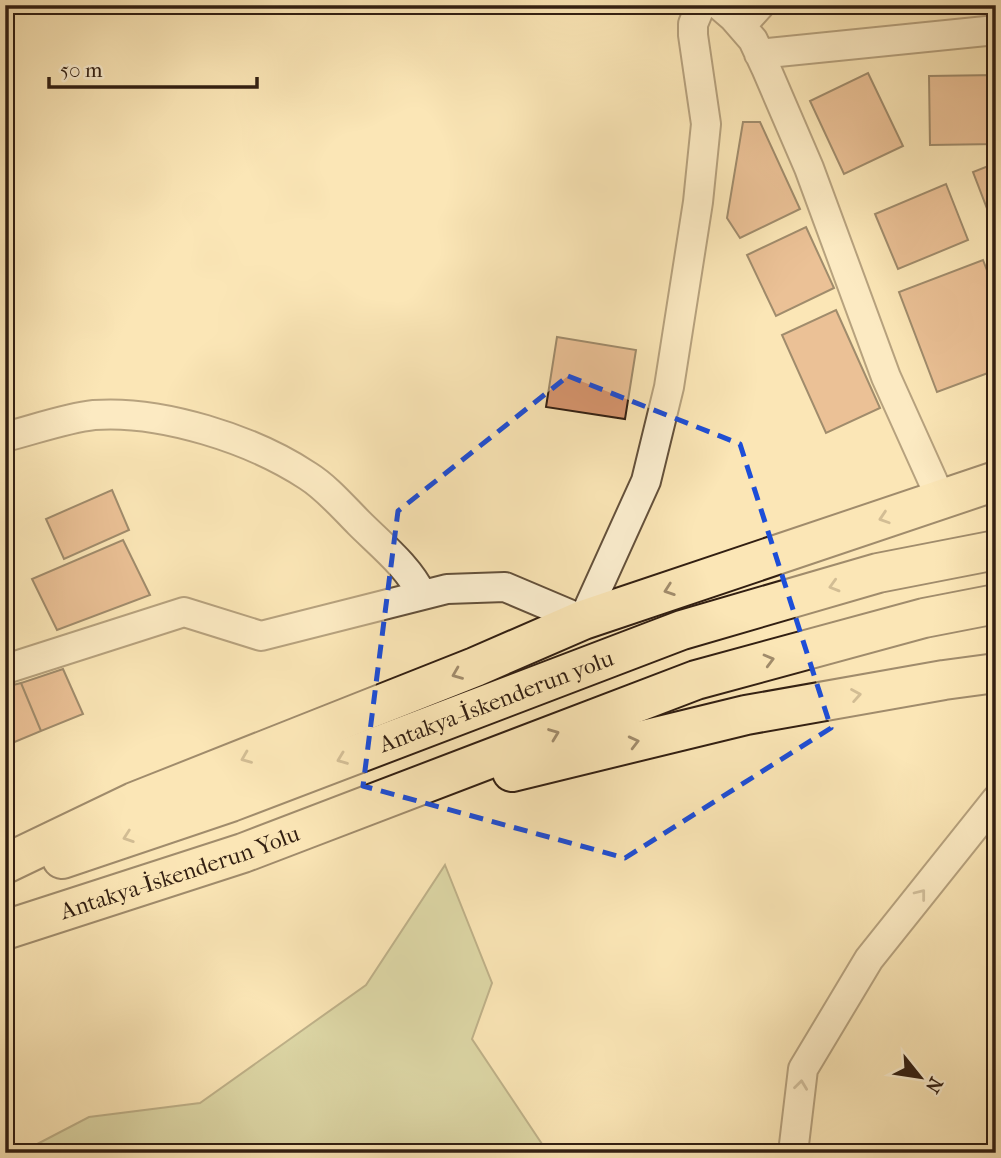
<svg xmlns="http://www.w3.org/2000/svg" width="1001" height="1158" viewBox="0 0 1001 1158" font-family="'IM FELL French Canon',serif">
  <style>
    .green { fill: #b8c692; stroke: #757252; stroke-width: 2 }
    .building { fill: #d8966f; stroke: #321f12; stroke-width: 2 }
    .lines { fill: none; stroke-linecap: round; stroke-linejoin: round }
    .minor-casing { stroke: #64513b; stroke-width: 32 }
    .trunk-casing { stroke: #321f12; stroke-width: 42 }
    .minor { stroke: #fcefd0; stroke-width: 28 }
    .trunk { stroke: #fbe6b6; stroke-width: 38 }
    .oneway { stroke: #a18c6c }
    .oneway2 { stroke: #a1917a }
    .marked { fill: none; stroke: #1d4ed8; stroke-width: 5; stroke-dasharray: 14 9; stroke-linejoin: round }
    .labels { text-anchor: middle; stroke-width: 5; stroke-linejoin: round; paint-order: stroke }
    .street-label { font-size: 23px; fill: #321f12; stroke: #fcefd0 }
  </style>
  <rect width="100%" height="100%" fill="#fbe6b6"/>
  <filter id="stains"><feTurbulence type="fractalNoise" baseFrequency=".00286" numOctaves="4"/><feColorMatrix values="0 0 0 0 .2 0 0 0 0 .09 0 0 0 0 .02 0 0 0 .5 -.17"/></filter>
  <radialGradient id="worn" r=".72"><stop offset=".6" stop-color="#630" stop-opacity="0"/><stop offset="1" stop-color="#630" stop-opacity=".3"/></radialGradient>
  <path class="green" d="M445 865 492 983 472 1039 548 1153H20L89 1117 200 1103 366 985Z"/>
  <path class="building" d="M873 5H890L873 9Z
    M868 73 903 146 844 174 810 101Z
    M996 75V144L930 145 929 76Z
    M743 122H760L800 209 740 238 727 218Z
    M996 163V232L973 172Z
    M946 184 968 240 898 269 875 214Z
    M806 227 834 288 776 316 747 255Z
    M983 260 996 294V370L937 392 899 292Z
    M836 310 880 408 826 433 782 335Z
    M557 337 636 350 625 419 546 407Z
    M112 490 129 530 64 559 46 519Z
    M123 540 150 595 57 630 32 579Z
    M63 669 83 714 41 731 21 683Z
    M21 683 41 731 5 746V687Z"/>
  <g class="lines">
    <defs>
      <path id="minor" d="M719 5 733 17 753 40 766 68 809 168 886 377 941 499
        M741 26 760 5
        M759 54 996 30
        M5 437C33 430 66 418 94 415 161 410 252 439 308 476 327 488 343 507 359 523 381 545 409 567 422 595
        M5 667 9 668 184 612 261 636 447 589 505 587 583 620 646 481 669 387 698 202 706 124 693 35V24L701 5
        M793 1153 803 1069 869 959 996 800"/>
      <g id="trunk">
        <path d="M512 772 746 715 944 680 996 673"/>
        <path id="s1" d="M62 859 231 802 682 630 878 573 996 550"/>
        <path d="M5 864 134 802 475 667 583 620 996 481"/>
        <path id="s2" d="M5 930 243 853 696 680 924 618 996 604"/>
      </g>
    </defs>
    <use href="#minor" class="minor-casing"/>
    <use href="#trunk" class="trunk-casing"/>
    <use href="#minor" class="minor"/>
    <use href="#trunk" class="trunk"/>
  </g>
  <defs><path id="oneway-chevron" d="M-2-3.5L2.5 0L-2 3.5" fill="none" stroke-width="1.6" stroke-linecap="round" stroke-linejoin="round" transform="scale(1.75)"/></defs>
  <g class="oneway">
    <use href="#oneway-chevron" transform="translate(884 518) rotate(162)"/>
    <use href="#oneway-chevron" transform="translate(834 586) rotate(164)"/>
    <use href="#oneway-chevron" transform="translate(669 590) rotate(161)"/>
    <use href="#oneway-chevron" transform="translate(769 660) rotate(-15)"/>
    <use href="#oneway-chevron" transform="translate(457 674) rotate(158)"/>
    <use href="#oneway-chevron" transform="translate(856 695) rotate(-10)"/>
    <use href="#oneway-chevron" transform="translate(554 734) rotate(-21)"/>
    <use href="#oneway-chevron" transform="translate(634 742) rotate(-14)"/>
    <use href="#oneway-chevron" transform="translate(246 758) rotate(158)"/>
    <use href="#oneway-chevron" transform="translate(342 759) rotate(159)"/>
    <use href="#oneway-chevron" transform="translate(128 837) rotate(161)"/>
  </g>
  <g class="oneway2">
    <use href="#oneway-chevron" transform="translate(921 894) rotate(-52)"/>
    <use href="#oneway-chevron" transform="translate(801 1085) rotate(-83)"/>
  </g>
  <path d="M0 0H1001V1158H0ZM568 376 740 444 831 728 625 858 363 786 398 511Z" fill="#fbe6b6" fill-opacity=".55" fill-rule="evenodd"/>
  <path class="marked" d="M568 376 740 444 831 728 625 858 363 786 398 511Z"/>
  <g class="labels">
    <g class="street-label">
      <text dy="8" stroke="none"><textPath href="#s1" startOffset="462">Antakya-İskenderun yolu</textPath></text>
      <text dy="8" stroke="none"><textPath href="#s2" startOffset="184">Antakya-İskenderun Yolu</textPath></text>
    </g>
  </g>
  <rect width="1001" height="1158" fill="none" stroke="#fbe6b6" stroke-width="28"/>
  <rect x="7" y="7" width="987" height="1144" fill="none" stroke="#321f12" stroke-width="3.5"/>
  <rect x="14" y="14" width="973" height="1130" fill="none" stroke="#321f12" stroke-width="2"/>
  <g transform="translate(920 1077) rotate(120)" stroke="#fcefd0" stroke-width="5" paint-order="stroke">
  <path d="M0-5L12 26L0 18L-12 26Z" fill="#321f12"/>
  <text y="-10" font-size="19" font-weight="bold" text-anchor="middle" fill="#321f12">N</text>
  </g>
  <path d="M49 77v10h208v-10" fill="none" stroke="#321f12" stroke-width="3.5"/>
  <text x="60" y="77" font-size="21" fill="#321f12" stroke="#fcefd0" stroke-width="5" paint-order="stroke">50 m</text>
  <rect width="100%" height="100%" filter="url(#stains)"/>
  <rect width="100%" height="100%" fill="url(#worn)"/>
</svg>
